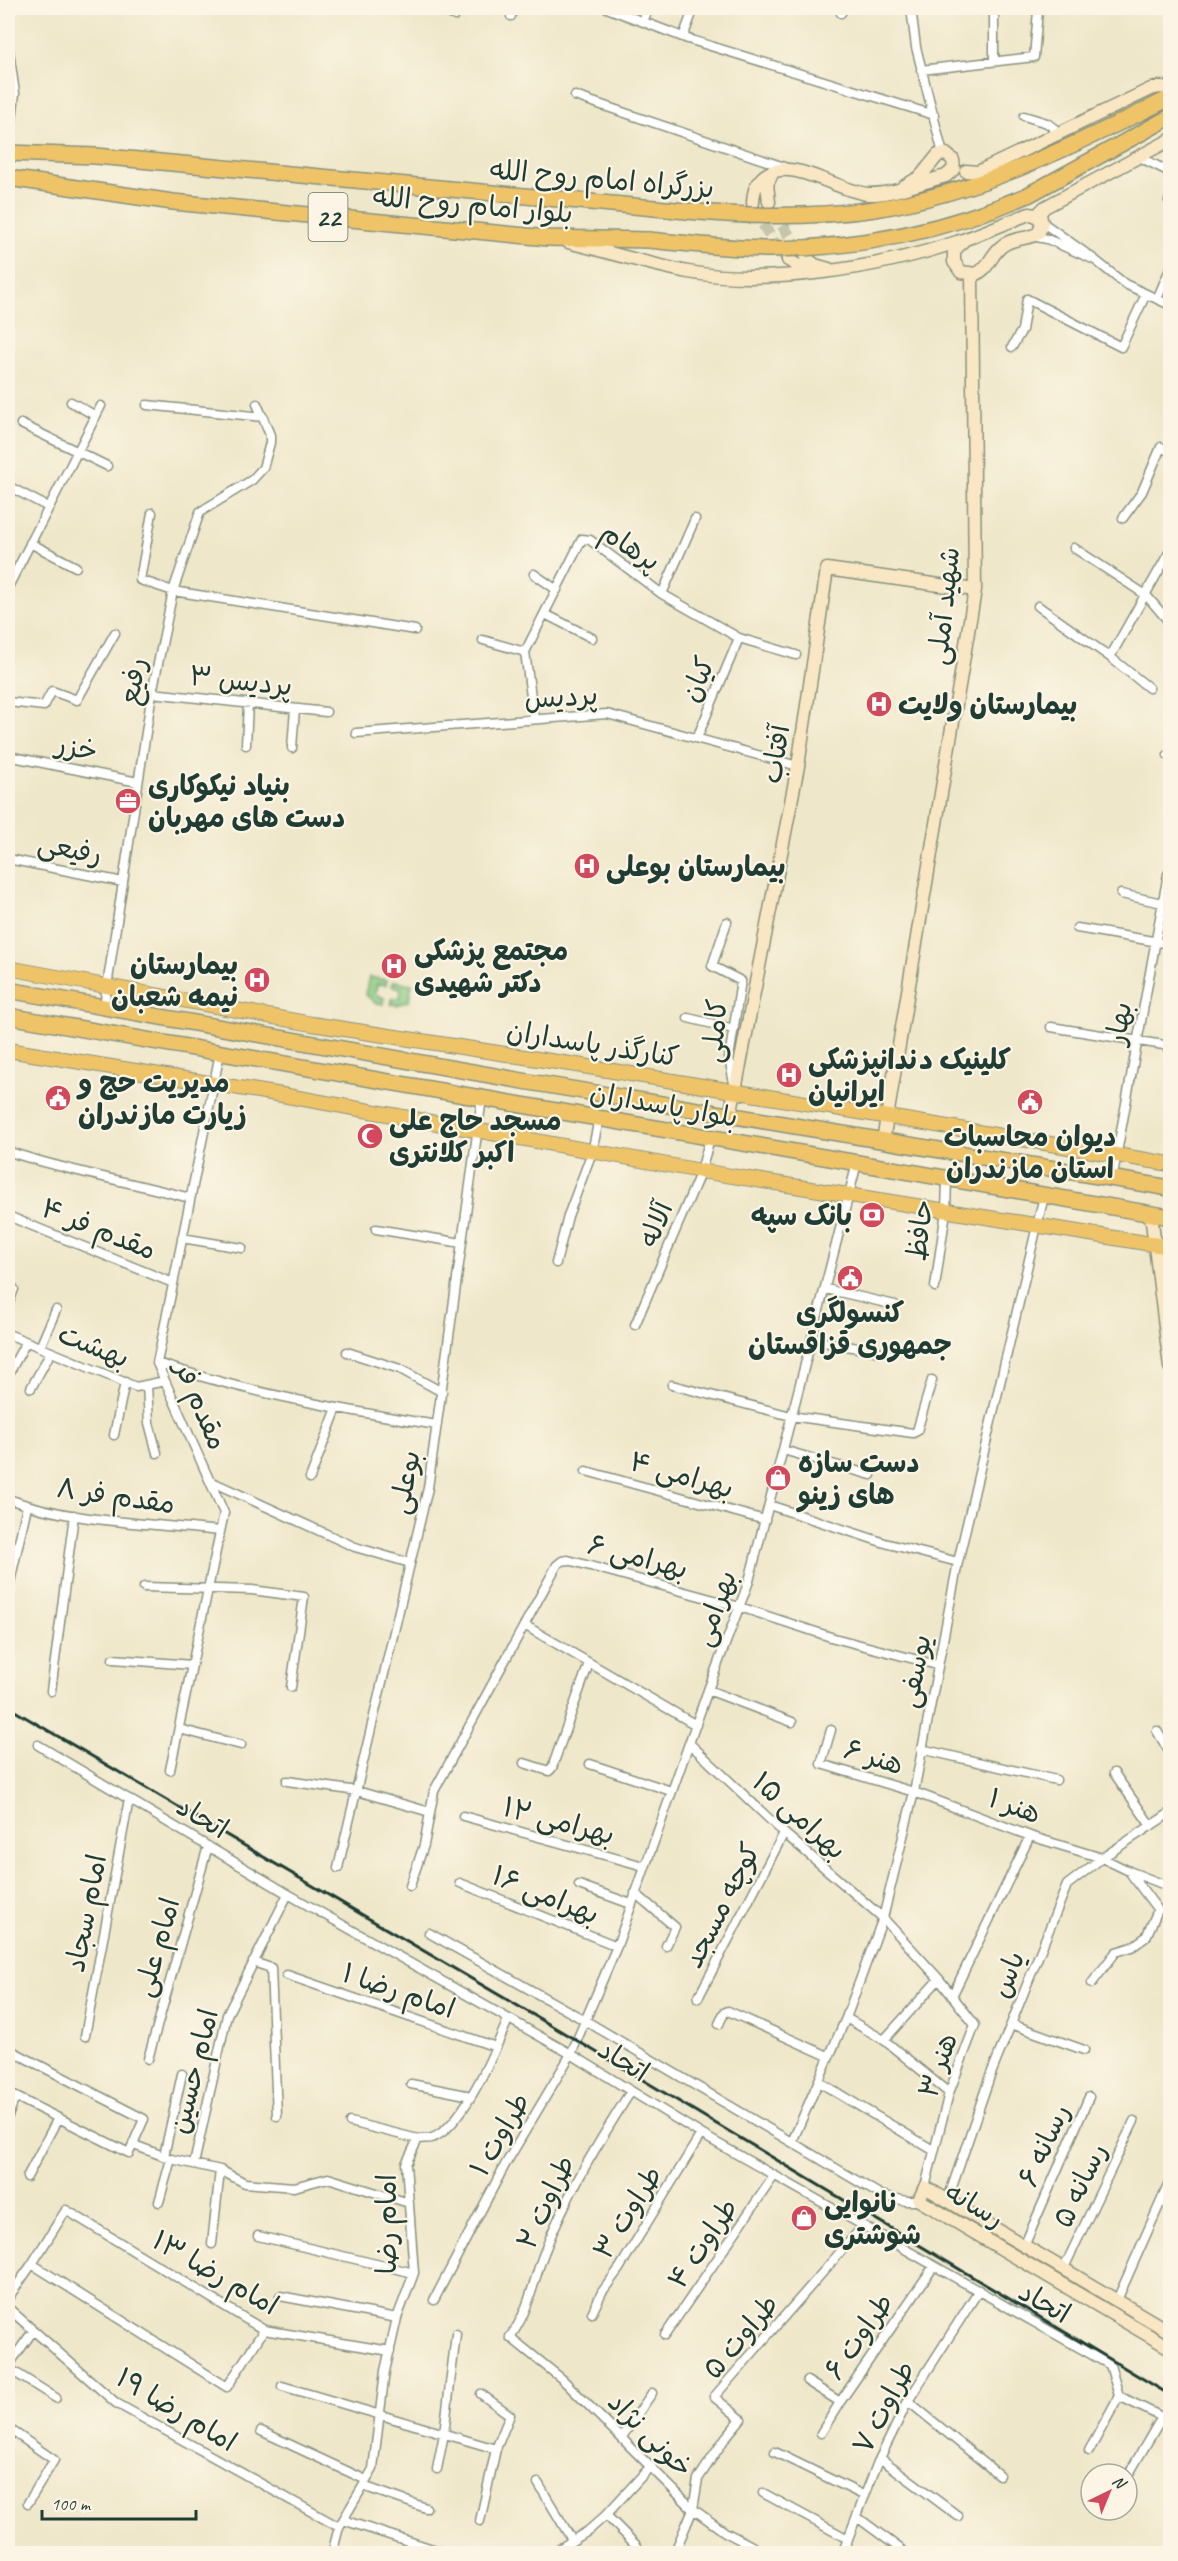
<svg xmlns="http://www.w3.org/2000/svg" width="1178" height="2561" viewBox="0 0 1178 2561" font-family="Caveat,'Playpen Sans Arabic',sans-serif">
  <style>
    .green { fill: #8aca82; stroke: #54845b; stroke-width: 1.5 }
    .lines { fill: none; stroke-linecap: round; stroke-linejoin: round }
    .secondary-tunnel { stroke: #c5c5ab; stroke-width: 12; stroke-dasharray: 12 6; stroke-linecap: butt }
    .street-casing { stroke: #87927e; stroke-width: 11 }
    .secondary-casing { stroke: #87927e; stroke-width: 15 }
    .primary-casing { stroke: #87927e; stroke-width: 16 }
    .highway-casing { stroke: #87927e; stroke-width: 18 }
    .street { stroke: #fff; stroke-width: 8 }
    .secondary { stroke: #f9e7c3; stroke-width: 12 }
    .primary { stroke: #efc469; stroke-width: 14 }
    .highway { stroke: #efc469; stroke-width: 15 }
    .rail { stroke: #1f3d34; stroke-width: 3 }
    .highway-bridge-casing { stroke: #87927e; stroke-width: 18; stroke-linecap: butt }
    .highway-bridge { stroke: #efc469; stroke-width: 15 }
    .labels { text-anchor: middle; stroke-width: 4.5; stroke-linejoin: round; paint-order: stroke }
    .shield { fill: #fcf5e5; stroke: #617469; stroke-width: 1.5 }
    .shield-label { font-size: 27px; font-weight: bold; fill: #1f3d34 }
    .street-label { font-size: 28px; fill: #1f3d34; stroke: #fcf5e5 }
    .poi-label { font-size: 28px; font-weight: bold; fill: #1f3d34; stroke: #fcf5e5; text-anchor: start }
  </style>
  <rect width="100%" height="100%" fill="#fcf5e5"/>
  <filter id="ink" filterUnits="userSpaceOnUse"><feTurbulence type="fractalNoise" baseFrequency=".0167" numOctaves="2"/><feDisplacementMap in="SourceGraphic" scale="12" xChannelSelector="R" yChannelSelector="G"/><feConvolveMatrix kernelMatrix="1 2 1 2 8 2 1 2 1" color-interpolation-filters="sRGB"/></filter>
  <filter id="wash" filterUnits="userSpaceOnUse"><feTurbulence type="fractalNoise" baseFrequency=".008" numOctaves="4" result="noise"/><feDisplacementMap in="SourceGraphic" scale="24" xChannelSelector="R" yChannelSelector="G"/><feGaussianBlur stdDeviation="1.35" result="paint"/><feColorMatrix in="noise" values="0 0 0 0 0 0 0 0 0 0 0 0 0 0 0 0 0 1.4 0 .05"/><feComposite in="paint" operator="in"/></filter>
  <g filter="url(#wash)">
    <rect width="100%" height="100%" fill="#efe7c9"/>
    <path class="green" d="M369 977 387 980 386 985 377 984 375 994 384 998 383 1004 375 1003 365 994Z
      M394 981 412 984 409 1001 397 1005 391 1004V999L400 997 401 988 392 986Z"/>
  </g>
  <g filter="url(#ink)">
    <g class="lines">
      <path class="secondary-tunnel" d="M754 209 778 249 788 260
        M773 210 800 253"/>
      <defs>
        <path id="street" d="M438 8 455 16 458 8
          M607 8 688 39 934 115
          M911 8 916 47 943 154
          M841 13 844 8
          M511 16 513 8
          M643 21 649 8
          M683 37 694 8
          M8 44 15 93 8 153
          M994 61V8
          M921 70 1034 57 1038 11
          M575 96 787 168
          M1024 116 1047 123 1060 133
          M1139 157 1170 172
          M1169 201 1170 197
          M1032 236 1047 239 1095 260 1042 222
          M1095 260 1125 284 1170 305
          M1157 299 1170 269
          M1012 347 1022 330 1027 299 1121 347 1146 294
          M71 402 96 416
          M147 405 263 417
          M21 424 107 466
          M8 486 48 507
          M152 513 140 580 173 591 415 630
          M1123 518 1142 492 1161 447 1170 452
          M30 543 76 567
          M1074 548 1146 595 1170 623
          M534 574 557 590
          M8 587 101 406
          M662 594 695 519
          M1038 606 1110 657
          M545 614 592 638
          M483 640 525 652
          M1149 688 1110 657 1170 551
          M152 693 326 712
          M8 702 44 706 52 691 77 700 115 633
          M534 719 525 652 582 539 590 540 662 594 739 638 796 655
          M356 733 607 714 798 766
          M697 738 739 638
          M246 745 248 704
          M292 748 295 709
          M1168 755 1170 756
          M8 756 138 782
          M8 859 123 882
          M1121 894 1162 903
          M727 922 712 966 741 981 729 1058 734 1083
          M1077 928 1170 944
          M104 1006 152 693 173 591 200 512 252 480 263 468 270 443V435L257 404
          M688 1018 734 1029
          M1051 1027 1170 1046
          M13 1153C71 1172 131 1182 190 1198
          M1112 1180 1168 874
          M8 1216 173 1283
          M376 1229 462 1243
          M182 1238 242 1248
          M556 1263 568 1216 592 1152 599 1119
          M935 1287 946 1211 947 1179
          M826 1289 895 1305
          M8 1305 14 1289
          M635 1325 701 1171 710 1138
          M8 1334 136 1387 165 1381
          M812 1340 881 1352
          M40 1347 56 1310
          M347 1352 400 1369 442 1392
          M157 1363C248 1393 343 1410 437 1425
          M8 1375 26 1342
          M147 1385 149 1423 157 1453
          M672 1385 791 1416 913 1433 917 1431 932 1380
          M31 1388 51 1352
          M114 1435 125 1382
          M783 1450 871 1475
          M586 1471 765 1520
          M310 1478 337 1408
          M210 1481 355 1547 410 1563
          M8 1499C75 1523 149 1523 220 1531
          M769 1505 885 1543 958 1562
          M144 1587 252 1590 304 1597 291 1687
          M8 1591 27 1506
          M526 1626 696 1725
          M113 1659 192 1665
          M708 1690 792 1722
          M51 1691 74 1515
          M179 1729 241 1745
          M831 1730 821 1764 914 1792 1030 1836 1102 1858 1129 1871 1170 1887
          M1157 1731 1170 1753
          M689 1743 784 1833 883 1918 939 1979 975 2025 949 2093 925 2187
          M38 1745 288 1894 571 2054 701 2134 1110 2365 1119 2396 1170 2421
          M921 1749 1056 1780
          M524 1763 549 1771 552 1768 589 1663
          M590 1764 671 1791
          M170 1770 224 1513 157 1363 220 1053
          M1114 1773 1151 1826
          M287 1781 357 1791 430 1812
          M463 1816 644 1866
          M338 1868 428 1488 482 1098
          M460 1883 617 1946
          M579 1885 631 1904
          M410 1886 424 1845 434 1791 557 1565 562 1561 568 1560 740 1607 834 1638 937 1665
          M635 1893 675 1927 666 1946
          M429 1933 586 2021 881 2195 906 2201H921
          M253 1962 271 1968 277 2116
          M287 1975 496 2047
          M1092 1983 1116 1952 1132 1947 1146 1937 1158 1910 1131 1874
          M952 1996 1030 1836
          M698 1998 784 1833
          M846 2018 884 2040 949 2093
          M719 2024 724 2013 728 2011 828 2056
          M1011 2024 1084 2050
          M85 2036 129 1799
          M884 2040 939 1979
          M8 2049 144 2119 129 2153 8 2093
          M148 2059 208 1846
          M819 2082 933 2150
          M411 2084 471 2096
          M631 2091C598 2143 566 2195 544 2253 533 2281 529 2312 510 2337L562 2379 693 2509 725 2532 767 2554
          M8 2116 15 2097
          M350 2122 418 2139
          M792 2142 846 2018 883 1918 914 1792 958 1562 1044 1196
          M134 2145 171 2159 220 2170 245 2183 294 2187 328 2178 409 2203
          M164 2156 182 2074
          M194 2164 227 2015 288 1894
          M27 2177 58 2118
          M948 2199 989 2079 1067 1885 1102 1858 1170 1813
          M159 2202 171 2159
          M258 2236 414 2273
          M212 2244 220 2170
          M1025 2244 1089 2097
          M1064 2268 1134 2121
          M280 2296 397 2318
          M8 2298 32 2264
          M434 2300 505 2165 571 2054 617 1946 708 1690 749 1581 857 1163
          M1117 2300 1170 2181
          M8 2308 116 2403 339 2527
          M592 2313 602 2292 619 2269 701 2134
          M264 2330 227 2387 32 2264 66 2210 264 2330 390 2351
          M665 2335 774 2176
          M8 2366 33 2331
          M8 2368 56 2398
          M807 2381 840 2402
          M282 2386 496 2449 480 2521
          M481 2394 510 2415 496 2449
          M908 2401 999 2475
          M8 2428 54 2460 28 2503
          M261 2431 366 2480
          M821 2433 840 2402 934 2266
          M622 2437 652 2393
          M1089 2451 1119 2396
          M775 2452 865 2496
          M880 2458 958 2516
          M437 2469 444 2434 456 2334
          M1127 2477 1162 2417
          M538 2483 572 2540
          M363 2486 426 2508
          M763 2493 848 2539
          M606 2515 651 2466
          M857 2517 903 2551
          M343 2520 445 2553
          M332 2554 339 2527 373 2469 385 2371 397 2318 414 2273 406 2164 418 2139C422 2138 428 2139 432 2138 464 2127 495 2049 508 2020
          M551 2554 588 2531 606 2515 637 2546
          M674 2554 693 2509 698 2479 726 2437 741 2419 714 2397 863 2226
          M842 2554 878 2462 908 2401 979 2290"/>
        <path id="secondary" d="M966 171 978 172 1151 89 1160 87 1170 88
          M769 202 767 184 773 172
          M753 203C753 194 755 185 762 178 787 153 839 192 868 194 891 195 923 182 946 176L954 169 953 160 946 154 938 155 920 177 903 187
          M1041 220 1040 212 1045 207 1170 140
          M568 242C608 252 648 264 688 272 767 286 880 268 957 242 981 234 1005 223 1029 214L1036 215 1042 222 1039 233C1027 240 1013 237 1002 246 991 254 989 269 976 274L961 272 954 262V251L964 240
          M806 258 815 265 829 269
          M788 260 808 271
          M730 1116 798 766 827 569 975 590
          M883 1141 975 590 972 275
          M1151 1214 1170 1367
          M1170 2332 925 2187 919 2200 1170 2348"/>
        <path id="primary" d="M8 968 312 1024 583 1066 1170 1164
          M8 1050 282 1095 701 1171 1170 1247"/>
        <path id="highway" d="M8 153 96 156 687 211
          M8 178 173 202 548 238 649 240
          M1028 195 1170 117
          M875 209C985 191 1072 146 1170 98
          M8 990 523 1081 1170 1188
          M8 1016 1170 1217"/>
      </defs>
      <use href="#street" class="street-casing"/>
      <use href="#secondary" class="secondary-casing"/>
      <use href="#primary" class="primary-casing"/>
      <use href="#highway" class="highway-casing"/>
      <use href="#street" class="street"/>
      <use href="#secondary" class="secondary"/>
      <use href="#primary" class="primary"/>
      <use href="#highway" class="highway"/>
      <path class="rail" d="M8 1707 581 2043 1170 2395"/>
      <defs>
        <path id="highway-bridge" d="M687 211C750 217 812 218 875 209
          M649 240C690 244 731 249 772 249 860 248 948 230 1028 195"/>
      </defs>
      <use href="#highway-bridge" class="highway-bridge-casing"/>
      <use href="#highway-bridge" class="highway-bridge"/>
    </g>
  </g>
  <defs>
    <symbol id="hospital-disc" viewBox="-11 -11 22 22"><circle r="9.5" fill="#d1495b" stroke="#fcf5e5"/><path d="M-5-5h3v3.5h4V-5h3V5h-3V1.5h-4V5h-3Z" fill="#fff"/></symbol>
    <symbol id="office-disc" viewBox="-11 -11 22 22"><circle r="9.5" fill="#d1495b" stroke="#fcf5e5"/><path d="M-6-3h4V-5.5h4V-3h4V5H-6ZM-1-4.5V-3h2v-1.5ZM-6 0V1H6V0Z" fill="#fff"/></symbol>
    <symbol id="civic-disc" viewBox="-11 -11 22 22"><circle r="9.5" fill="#d1495b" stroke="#fcf5e5"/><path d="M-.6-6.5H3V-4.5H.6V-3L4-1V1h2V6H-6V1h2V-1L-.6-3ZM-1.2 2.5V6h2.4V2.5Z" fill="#fff"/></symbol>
    <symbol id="mosque-disc" viewBox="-11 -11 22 22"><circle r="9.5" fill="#d1495b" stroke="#fcf5e5"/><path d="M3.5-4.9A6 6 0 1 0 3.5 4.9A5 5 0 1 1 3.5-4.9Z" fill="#fff"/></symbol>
    <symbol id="bank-disc" viewBox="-11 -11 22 22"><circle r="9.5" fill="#d1495b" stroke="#fcf5e5"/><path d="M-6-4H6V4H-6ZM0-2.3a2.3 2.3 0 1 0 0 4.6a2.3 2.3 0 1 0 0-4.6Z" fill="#fff"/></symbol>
    <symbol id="shop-disc" viewBox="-11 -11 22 22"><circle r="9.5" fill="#d1495b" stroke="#fcf5e5"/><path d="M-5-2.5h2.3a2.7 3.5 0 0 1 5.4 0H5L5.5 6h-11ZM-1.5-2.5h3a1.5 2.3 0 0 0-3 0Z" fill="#fff"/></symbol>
  </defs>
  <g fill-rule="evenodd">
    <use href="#hospital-disc" x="864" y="689" width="30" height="30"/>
    <use href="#office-disc" x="113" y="786" width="30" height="30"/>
    <use href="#hospital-disc" x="572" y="851" width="30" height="30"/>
    <use href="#hospital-disc" x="379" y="951" width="30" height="30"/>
    <use href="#hospital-disc" x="242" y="965" width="30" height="30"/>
    <use href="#hospital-disc" x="774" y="1060" width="30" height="30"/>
    <use href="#civic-disc" x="43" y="1083" width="30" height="30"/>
    <use href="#civic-disc" x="1015" y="1087" width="30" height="30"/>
    <use href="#mosque-disc" x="355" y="1121" width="30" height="30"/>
    <use href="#bank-disc" x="857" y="1200" width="30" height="30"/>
    <use href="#civic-disc" x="835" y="1263" width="30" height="30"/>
    <use href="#shop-disc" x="763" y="1463" width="30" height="30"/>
    <use href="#shop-disc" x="789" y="2203" width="30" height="30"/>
  </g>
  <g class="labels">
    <rect class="shield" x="308.5" y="193" width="39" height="48" rx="4.5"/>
    <g class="shield-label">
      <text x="328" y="226">22</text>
    </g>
    <g class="street-label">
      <text transform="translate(602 178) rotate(5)" y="10">بزرگراه امام روح الله</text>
      <text transform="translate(473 204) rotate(5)" y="10">بلوار امام روح الله</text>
      <text transform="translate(631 546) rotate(33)" y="10">پرهام</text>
      <text transform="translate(943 606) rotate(-84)" y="10">شهید آملی</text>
      <text transform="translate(697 679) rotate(-67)" y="10">کیان</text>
      <text transform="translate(241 680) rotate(6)" y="10">پردیس ۳</text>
      <text transform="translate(132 681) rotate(-79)" y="10">رفیع</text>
      <text transform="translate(561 696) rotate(-3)" y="10">پردیس</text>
      <text transform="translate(77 747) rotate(11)" y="10">خزر</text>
      <text transform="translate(775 754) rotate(-81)" y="10">آفتاب</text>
      <text transform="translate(70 848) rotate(11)" y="10">رفیعی</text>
      <text transform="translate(1118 1023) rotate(-80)" y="10">بهار</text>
      <text transform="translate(714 1031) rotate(-85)" y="10">کاملی</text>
      <text transform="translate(593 1043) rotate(9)" y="10">کنارگذر پاسداران</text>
      <text transform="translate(664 1104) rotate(10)" y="10">بلوار پاسداران</text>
      <text transform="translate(655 1224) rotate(-67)" y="10">آلاله</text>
      <text transform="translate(99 1228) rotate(22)" y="10">مقدم فر ۴</text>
      <text transform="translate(919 1230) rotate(-83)" y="10">حافظ</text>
      <text transform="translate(94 1345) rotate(22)" y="10">بهشت</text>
      <text transform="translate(202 1405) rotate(67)" y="10">مقدم فر</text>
      <text transform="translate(682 1474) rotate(16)" y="10">بهرامی ۴</text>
      <text transform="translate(404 1482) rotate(-79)" y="10">بوعلی</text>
      <text transform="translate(116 1495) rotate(8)" y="10">مقدم فر ۸</text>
      <text transform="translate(638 1556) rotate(15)" y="10">بهرامی ۶</text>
      <text transform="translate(714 1608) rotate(-70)" y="10">بهرامی</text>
      <text transform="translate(914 1671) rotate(-79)" y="10">یوسفی</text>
      <text transform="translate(874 1756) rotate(17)" y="10">هنر ۶</text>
      <text transform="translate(1015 1805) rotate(20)" y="10">هنر ۱</text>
      <text transform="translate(800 1815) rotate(42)" y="10">بهرامی ۱۵</text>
      <text transform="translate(203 1817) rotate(31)" y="10">اتحاد</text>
      <text transform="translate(559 1820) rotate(15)" y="10">بهرامی ۱۲</text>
      <text transform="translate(546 1894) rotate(22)" y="10">بهرامی ۱۶</text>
      <text transform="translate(721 1905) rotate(-63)" y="10">کوچه مسجد</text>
      <text transform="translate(85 1913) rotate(-79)" y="10">امام سجاد</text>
      <text transform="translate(156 1947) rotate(-74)" y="10">امام علی</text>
      <text transform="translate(1007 1974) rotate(-68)" y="10">یاس</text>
      <text transform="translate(399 1990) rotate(19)" y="10">امام رضا ۱</text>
      <text transform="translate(624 2060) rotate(32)" y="10">اتحاد</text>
      <text transform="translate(937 2065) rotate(-71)" y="10">هنر ۳</text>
      <text transform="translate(193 2071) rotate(-76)" y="10">امام حسین</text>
      <text transform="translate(499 2134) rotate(-60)" y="10">طراوت ۱</text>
      <text transform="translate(1043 2145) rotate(-66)" y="10">رسانه ۶</text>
      <text transform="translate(1079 2185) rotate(-65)" y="10">رسانه ۵</text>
      <text transform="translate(545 2202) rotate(-65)" y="10">طراوت ۲</text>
      <text transform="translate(975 2204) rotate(30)" y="10">رسانه</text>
      <text transform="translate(627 2212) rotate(-58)" y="10">طراوت ۳</text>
      <text transform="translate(386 2224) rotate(-90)" y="10">امام رضا</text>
      <text transform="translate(702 2243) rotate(-56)" y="10">طراوت ۴</text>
      <text transform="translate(216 2272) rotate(30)" y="10">امام رضا ۱۳</text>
      <text transform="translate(1045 2302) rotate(30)" y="10">اتحاد</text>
      <text transform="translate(740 2336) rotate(-50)" y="10">طراوت ۵</text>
      <text transform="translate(858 2336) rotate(-55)" y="10">طراوت ۶</text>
      <text transform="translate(883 2407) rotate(-62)" y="10">طراوت ۷</text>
      <text transform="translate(177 2409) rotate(31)" y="10">امام رضا ۱۹</text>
      <text transform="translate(651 2434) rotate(45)" y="10">خونی نژاد</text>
    </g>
    <g class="poi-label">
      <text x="898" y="714">بیمارستان ولایت</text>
      <text x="148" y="795">بنیاد نیکوکاری<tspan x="148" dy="32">دست های مهربان</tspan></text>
      <text x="606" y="876">بیمارستان بوعلی</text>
      <text x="414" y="960">مجتمع پزشکی<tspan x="414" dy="32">دکتر شهیدی</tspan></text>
      <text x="238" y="974" text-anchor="end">بیمارستان<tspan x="238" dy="32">نیمه شعبان</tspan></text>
      <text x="808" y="1069">کلینیک دندانپزشکی<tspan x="808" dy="32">ایرانیان</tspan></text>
      <text x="78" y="1092">مدیریت حج و<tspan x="78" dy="32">زیارت مازندران</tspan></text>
      <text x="389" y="1130">مسجد حاج علی<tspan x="389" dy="32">اکبر کلانتری</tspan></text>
      <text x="1030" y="1146" text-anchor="middle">دیوان محاسبات<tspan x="1030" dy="32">استان مازندران</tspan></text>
      <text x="852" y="1225" text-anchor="end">بانک سپه</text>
      <text x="850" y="1322" text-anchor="middle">کنسولگری<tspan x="850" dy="32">جمهوری قزاقستان</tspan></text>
      <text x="798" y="1472">دست سازه<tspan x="798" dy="32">های زینو</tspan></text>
      <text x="824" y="2212">نانوایی<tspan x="824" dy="32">شوشتری</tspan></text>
    </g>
  </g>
  <rect width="1178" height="2561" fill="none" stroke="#fcf5e5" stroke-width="30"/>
  <g transform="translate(1109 2492) rotate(43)"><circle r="28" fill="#fcf5e5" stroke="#a4ab9e" stroke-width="1.5"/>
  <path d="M0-4.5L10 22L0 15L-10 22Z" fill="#d1495b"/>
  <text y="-9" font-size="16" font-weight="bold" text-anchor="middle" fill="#1f3d34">N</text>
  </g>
  <path d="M42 2510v9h154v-9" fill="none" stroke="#1f3d34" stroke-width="3"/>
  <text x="51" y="2510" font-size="18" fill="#1f3d34" stroke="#fcf5e5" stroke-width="4.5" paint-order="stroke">100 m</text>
</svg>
